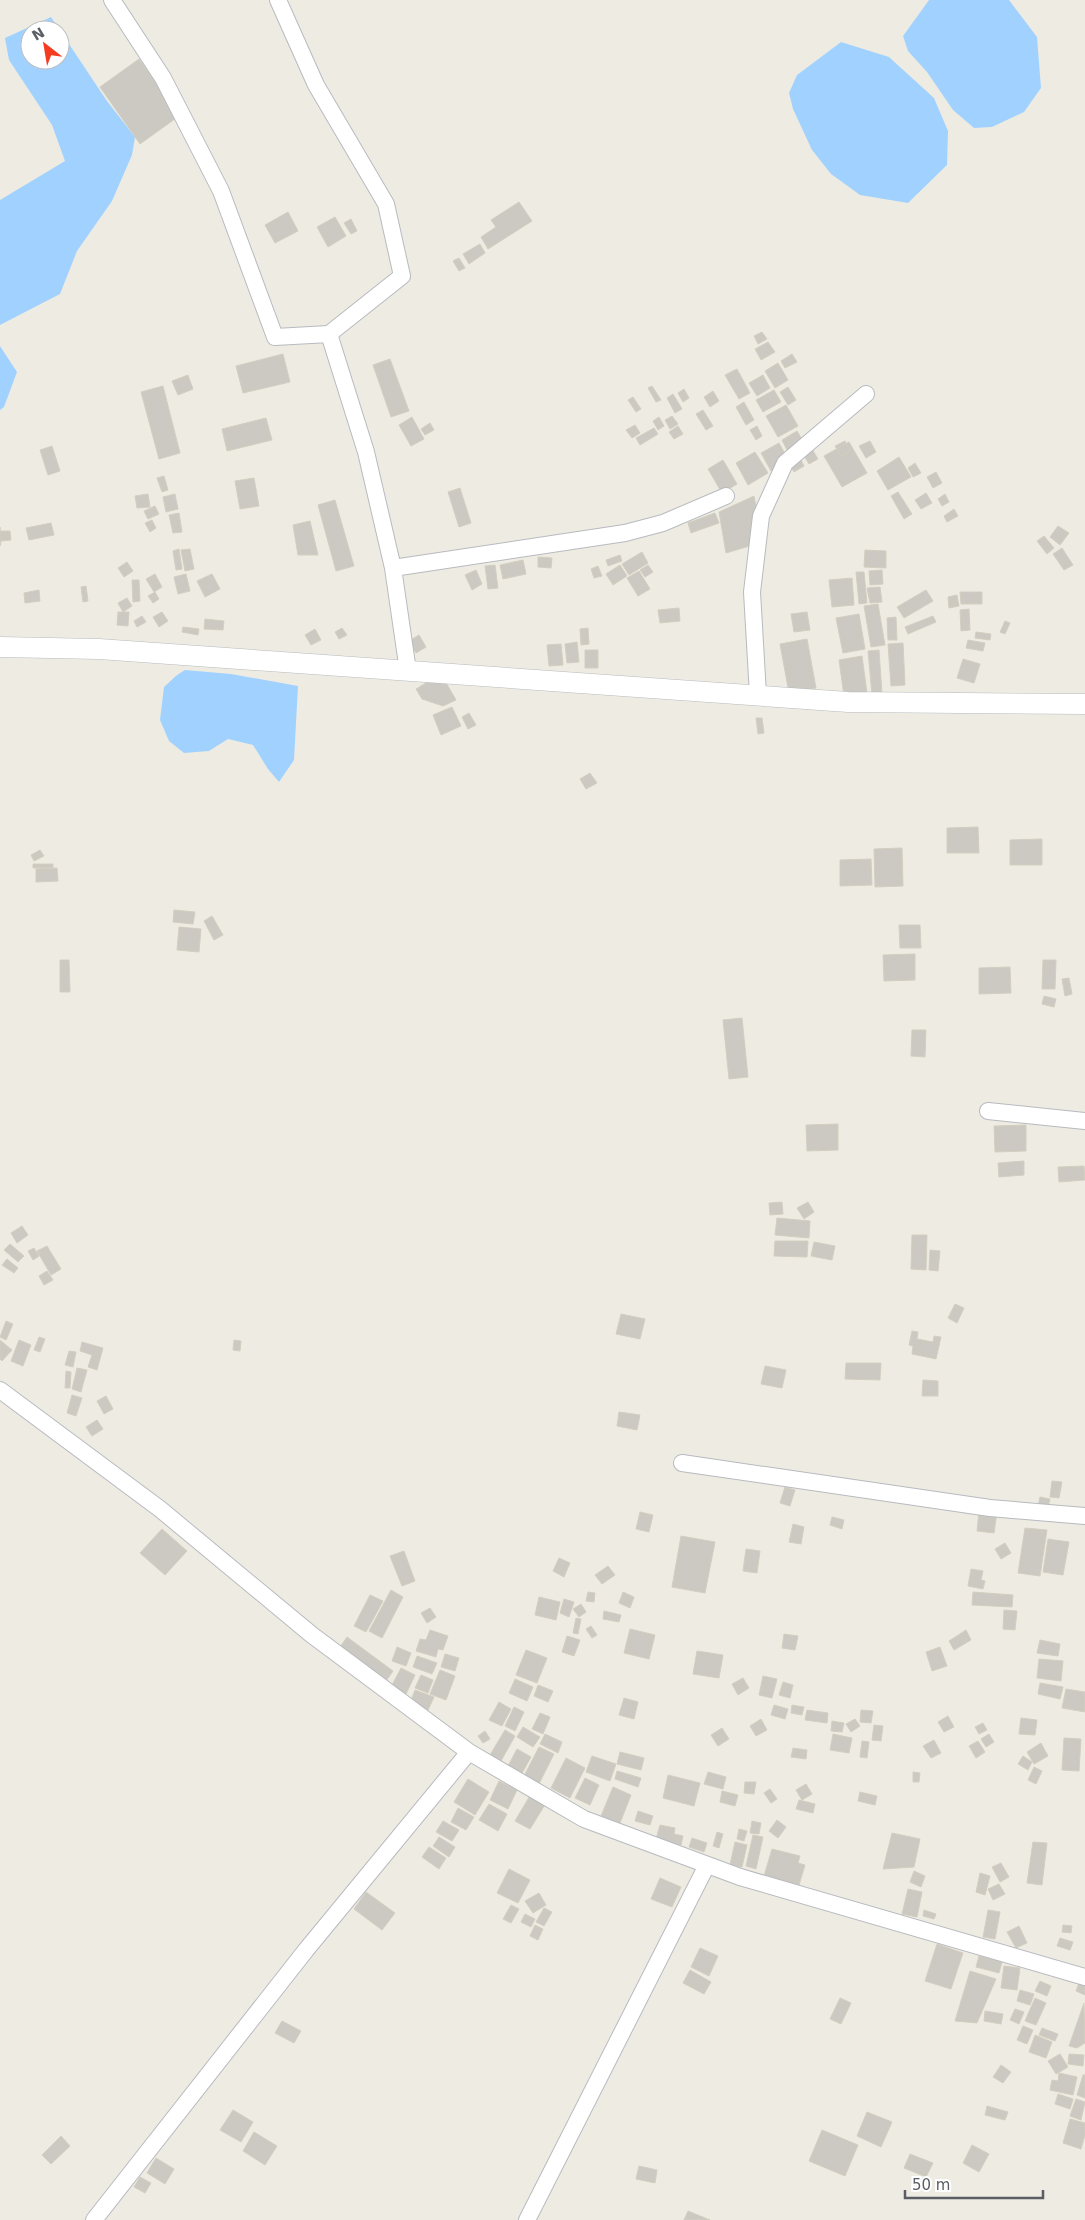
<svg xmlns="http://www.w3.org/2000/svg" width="1085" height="2220" viewBox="0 0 1085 2220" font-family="'DejaVu Sans',sans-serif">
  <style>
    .water { fill: #a1d2ff; fill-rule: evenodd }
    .building { fill: #cbc9c1; stroke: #d3cec0 }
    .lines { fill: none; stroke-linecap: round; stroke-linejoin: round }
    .minor-casing { stroke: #b7babf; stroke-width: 18 }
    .tertiary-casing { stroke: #b7babf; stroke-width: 21 }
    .minor { stroke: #fff; stroke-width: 16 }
    .tertiary { stroke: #fff; stroke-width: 20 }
  </style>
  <rect width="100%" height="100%" fill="#eeece2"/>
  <path class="water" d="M929 0H1009L1037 37 1041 88 1024 112 992 127 974 128 953 110 927 72 908 51 903 36Z
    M51 17 107 101 135 137 132 155 112 201 77 251 60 294 0 325V200L65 161 52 125 9 60 5 38ZM30 30H60V60H30Z
    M841 42 889 57 934 98 948 131 947 165 908 203 860 195 831 174 812 150 793 109 789 93 797 75Z
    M0 346 17 372 4 407 0 410Z
    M185 670 231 674 298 686 294 760 279 782 268 769 253 745 228 739 209 751 184 753 169 741 160 720 164 687 177 675Z"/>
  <path class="building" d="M139 59 179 116 140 144 100 87Z
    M519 202 532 221 488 249 481 237 496 227 491 220Z
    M288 212 298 231 275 243 265 225Z
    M335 217 346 236 328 247 317 227Z
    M351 219 357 231 351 234 344 223Z
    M480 244 485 253 469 264 463 254Z
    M459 258 465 268 459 271 453 261Z
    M762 332 767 339 758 344 754 336Z
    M768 342 775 352 761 360 755 349Z
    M283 354 290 382 243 393 236 366Z
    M792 354 797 362 785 368 781 361Z
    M390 359 409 411 391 417 373 365Z
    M778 363 788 380 775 388 765 371Z
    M737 369 750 393 739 399 725 375Z
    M188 375 193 389 178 395 172 381Z
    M763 375 770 388 757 396 749 383Z
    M163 386 180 453 159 459 141 392Z
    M652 386 661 400 656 402 648 388Z
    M788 387 796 400 788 405 780 392Z
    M684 389 689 398 683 402 678 393Z
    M774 390 781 402 763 412 756 400Z
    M713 391 719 401 710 407 704 397Z
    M673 394 682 409 675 413 667 398Z
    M633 397 641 409 636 412 628 400Z
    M744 402 754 420 746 425 736 407Z
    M786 405 798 426 778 437 766 416Z
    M703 410 713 426 706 430 696 414Z
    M672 416 678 424 670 429 665 420Z
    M412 417 424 439 411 446 399 425Z
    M659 417 664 426 658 430 653 421Z
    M266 418 272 440 227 451 222 429Z
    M430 423 434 430 425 435 421 429Z
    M635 425 640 433 632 438 626 430Z
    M678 426 683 434 674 439 669 432Z
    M757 426 762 436 756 440 750 430Z
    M654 428 658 434 640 445 636 438Z
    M797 431 803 441 787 450 782 440Z
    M845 441 850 451 841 456 835 446Z
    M870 441 876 452 866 458 859 446Z
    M849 442 867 473 842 487 824 456Z
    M779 443 789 461 771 471 761 453Z
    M809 444 818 459 809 464 800 449Z
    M52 446 60 471 48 475 40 450Z
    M755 452 768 473 748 485 736 463Z
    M899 457 911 477 888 490 877 471Z
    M800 458 804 466 794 472 789 464Z
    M723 460 737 484 722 493 708 469Z
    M915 463 921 473 913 477 908 468Z
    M936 472 942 483 933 488 927 477Z
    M164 476 168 490 162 492 157 478Z
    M254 478 259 506 240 509 235 481Z
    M460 488 471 523 459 527 448 492Z
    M898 492 912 514 904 519 891 496Z
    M926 493 932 503 921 509 915 500Z
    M148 494 150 507 137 508 135 496Z
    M175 494 178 509 166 512 163 497Z
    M945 494 949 502 942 506 938 499Z
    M754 496 763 542 726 553 719 512Z
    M335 500 354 566 336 571 318 505Z
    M155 506 159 514 148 519 144 511Z
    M954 509 958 516 947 522 944 516Z
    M179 513 182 532 173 533 169 515Z
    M715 513 719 523 691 533 688 523Z
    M152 520 156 528 150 532 145 523Z
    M310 521 318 555H298L293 525Z
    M51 523 54 535 29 540 26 528Z
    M1058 526 1069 533 1060 545 1050 537Z
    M0 527V531H10L11 540 1 541 0 546Z
    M1044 536 1054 548 1047 554 1037 541Z
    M1062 548 1073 565 1064 570 1053 554Z
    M179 549 182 569 176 570 173 551Z
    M190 549 194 569 185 571 181 550Z
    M865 550 886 551V568L864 567Z
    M642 552 648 563 629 575 622 564Z
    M620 555 622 561 608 566 606 560Z
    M538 557 552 558 551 568 538 567Z
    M523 560 526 574 503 579 500 565Z
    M127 562 133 571 124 577 118 568Z
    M495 565 498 588 488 589 485 566Z
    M620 565 627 576 613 585 606 574Z
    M648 565 653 572 645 577 640 570Z
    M598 566 602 576 594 578 591 569Z
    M476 570 482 584 472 590 465 575Z
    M882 570 883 584 870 585 869 571Z
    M639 571 650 589 638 596 627 578Z
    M856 572H864L867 603 859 604Z
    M155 574 162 587 154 592 146 579Z
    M186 574 190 591 178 594 174 577Z
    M212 574 220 589 205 597 197 581Z
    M852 578 854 605 832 607 829 580Z
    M132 580H139L140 601 133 602Z
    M86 586 88 601 83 602 81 587Z
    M880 587 882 602 870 603 867 588Z
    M39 590 40 601 25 603 24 593Z
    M926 590 933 601 904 618 897 607Z
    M155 592 159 599 153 603 148 596Z
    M960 592H982V604H961Z
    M957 595 959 606 949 608 948 597Z
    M127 598 132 606 123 612 118 603Z
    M878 604 885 645 871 647 864 606Z
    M679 608 680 621 660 623 658 610Z
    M969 609 970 630 961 631 960 610Z
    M118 612H129L128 626 117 625Z
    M162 612 168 621 159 627 153 617Z
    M807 612 810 630 794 632 791 614Z
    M859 614 865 649 843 653 836 618Z
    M142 616 146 622 137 627 134 621Z
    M933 616 936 622 908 634 905 627Z
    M896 617 897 640H888L887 618Z
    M205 619 224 621 223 630 204 629Z
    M1005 621 1010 623 1005 634 1000 632Z
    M183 627 199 629 198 635 182 632Z
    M342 628 347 635 339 639 335 632Z
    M588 628 589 644 581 645 580 629Z
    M315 629 321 640 311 645 305 635Z
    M976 632 991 634 990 640 975 638Z
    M419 635 426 647 416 653 409 641Z
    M807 639 816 688 789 693 780 644Z
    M968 640 985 643 983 651 966 648Z
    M577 642 579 662 567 663 565 644Z
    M903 643 905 685 891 686 888 644Z
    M561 644 563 665 549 666 547 645Z
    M585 650H598V668H585Z
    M879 650 882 694 872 695 868 651Z
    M862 656 867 693 844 696 839 660Z
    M963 659 980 664 974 683 957 678Z
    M441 674 456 700 443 706 422 699 416 689Z
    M452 707 461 726 441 735 433 715Z
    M469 713 476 725 468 729 462 717Z
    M756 718H762L764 733 758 734Z
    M590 773 597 783 586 789 580 779Z
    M978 827 979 853H947V828Z
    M1042 839V865H1010V840Z
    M902 848 903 886 875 887 874 849Z
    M40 850 44 856 34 861 31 855Z
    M871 859 872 885 840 886V860Z
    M33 864H53V868H33Z
    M57 868 58 881 36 882V869Z
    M174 910 195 912 193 924 173 922Z
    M212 916 223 935 214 940 204 921Z
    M899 925H920L921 948H900Z
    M179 927 201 929 199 952 177 950Z
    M915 954V980L884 981 883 955Z
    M60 960H69L70 992H60Z
    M1043 960H1056L1055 989H1042Z
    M1010 967 1011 993 979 994V968Z
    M1069 978 1072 994 1065 996 1062 979Z
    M1044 996 1056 999 1054 1007 1042 1004Z
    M742 1018 748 1077 729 1079 723 1020Z
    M912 1030H926L925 1057 911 1056Z
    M838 1124V1150L807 1151 806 1125Z
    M1026 1125V1151L995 1152 994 1126Z
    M1024 1161V1175L999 1177 998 1163Z
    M1084 1166 1085 1180 1059 1182 1058 1167Z
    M782 1202 783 1214 770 1215 769 1203Z
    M808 1202 814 1212 804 1219 797 1208Z
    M777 1218 810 1221 809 1238 775 1235Z
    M22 1226 28 1235 17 1243 11 1233Z
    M912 1235H927L926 1270 911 1269Z
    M775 1241H808L807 1257 774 1256Z
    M814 1242 835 1246 832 1260 811 1256Z
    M10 1244 24 1256 18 1262 4 1250Z
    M47 1246 61 1269 51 1275 37 1251Z
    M34 1248 39 1256 33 1260 28 1251Z
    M930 1250 940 1251 938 1271 929 1270Z
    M7 1259 18 1268 14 1273 2 1265Z
    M47 1271 53 1280 44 1285 39 1276Z
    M955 1304 964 1308 957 1323 948 1318Z
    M621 1314 645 1319 640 1339 616 1334Z
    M6 1321 13 1324 6 1340 0 1337Z
    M912 1331 918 1332 917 1339 933 1342 934 1336 941 1337 936 1359 912 1354 913 1346 909 1345Z
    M39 1337 45 1339 40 1352 34 1350Z
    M0 1340 12 1350 2 1361 0 1359Z
    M19 1340 31 1345 23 1366 11 1361Z
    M234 1340 241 1341 240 1351 233 1350Z
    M82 1342 103 1348 97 1370 88 1367 92 1355 80 1351Z
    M69 1351 76 1352 73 1367 65 1365Z
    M846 1363H881L880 1380 845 1379Z
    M765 1366 786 1370 782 1388 761 1384Z
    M77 1368 87 1370 81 1392 72 1389Z
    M66 1371 71 1372 70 1388H65Z
    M923 1380 938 1381V1396H922Z
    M72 1395 82 1398 76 1416 67 1413Z
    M106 1396 113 1409 104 1414 97 1401Z
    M619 1412 640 1415 637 1430 617 1426Z
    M97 1420 103 1429 92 1436 86 1427Z
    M1052 1481 1062 1482 1059 1498 1050 1497Z
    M785 1487 795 1490 790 1506 780 1503Z
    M1040 1497 1050 1499 1048 1508 1038 1506Z
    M979 1510 997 1512 994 1533 977 1531Z
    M640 1512 653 1515 649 1532 636 1529Z
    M832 1517 844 1520 842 1529 830 1525Z
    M793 1524 804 1527 801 1544 789 1542Z
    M1025 1528 1047 1530 1040 1576 1018 1573Z
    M162 1529 187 1551 165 1575 140 1553Z
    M681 1536 715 1542 705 1593 672 1587Z
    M1048 1539 1069 1542 1063 1575 1043 1572Z
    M1005 1543 1011 1553 1001 1559 995 1549Z
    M746 1549 760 1551 757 1573 743 1571Z
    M404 1551 415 1581 402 1586 390 1556Z
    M559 1558 570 1563 564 1577 553 1571Z
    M608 1566 615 1575 602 1584 595 1575Z
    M971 1569 983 1571 981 1580 985 1581 983 1589 968 1586Z
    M391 1590 403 1597 382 1638 369 1631Z
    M588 1592 595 1593 594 1602 586 1601Z
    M623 1592 634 1597 630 1608 619 1603Z
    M973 1592 1013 1595 1012 1607 972 1605Z
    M370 1595 383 1601 366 1632 354 1626Z
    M539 1597 560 1602 556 1620 535 1615Z
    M564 1599 574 1602 569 1617 560 1613Z
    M581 1604 586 1612 579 1617 573 1609Z
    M430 1608 436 1617 427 1623 421 1613Z
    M1004 1610 1017 1611 1015 1630 1003 1629Z
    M604 1611 621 1615 619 1622 603 1619Z
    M576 1618 581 1619 578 1634 573 1633Z
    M591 1626 597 1635 592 1638 586 1629Z
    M630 1629 655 1635 649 1659 624 1653Z
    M430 1630 448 1636 443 1650 438 1649 436 1657 416 1651 420 1639 426 1640Z
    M966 1630 971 1640 954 1650 949 1641Z
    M784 1634 798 1636 795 1650 782 1648Z
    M567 1636 580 1640 574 1656 562 1652Z
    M347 1637 393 1671 384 1684 338 1650Z
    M1040 1640 1060 1644 1058 1656 1037 1653Z
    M397 1647 411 1653 406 1666 392 1661Z
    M940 1647 947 1666 932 1671 926 1652Z
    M526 1650 547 1658 537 1683 516 1675Z
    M697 1651 723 1655 719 1678 693 1674Z
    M445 1654 459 1658 455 1671 441 1667Z
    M417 1656 437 1663 432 1674 413 1667Z
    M1039 1659 1063 1661 1061 1681 1037 1678Z
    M401 1668 415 1675 406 1694 391 1687Z
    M440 1670 455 1676 446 1700 430 1694Z
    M421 1675 433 1680 428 1693 415 1688Z
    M763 1676 777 1679 772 1698 759 1695Z
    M743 1678 749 1688 738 1695 732 1684Z
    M515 1679 533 1687 527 1701 509 1693Z
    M783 1682 793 1685 790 1698 779 1695Z
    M1040 1683 1063 1687 1060 1699 1038 1694Z
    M538 1685 553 1691 548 1702 534 1696Z
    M1066 1689 1085 1692V1712L1062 1708Z
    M415 1690 434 1697 428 1710 410 1703Z
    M624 1698 638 1702 634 1719 619 1715Z
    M499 1702 511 1709 502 1726 489 1720Z
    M774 1705 788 1709 785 1719 771 1715Z
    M792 1705 804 1707 802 1715 791 1713Z
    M514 1707 524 1712 515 1731 505 1726Z
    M807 1710 828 1713 827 1723 805 1720Z
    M861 1710 873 1711 871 1723 860 1722Z
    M540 1713 550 1717 543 1734 532 1729Z
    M948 1716 954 1727 944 1732 938 1722Z
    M1021 1718 1037 1720 1035 1735 1019 1734Z
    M761 1719 767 1730 756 1736 750 1726Z
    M855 1719 860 1726 851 1732 846 1724Z
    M832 1721 844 1723 842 1732 831 1731Z
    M983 1723 987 1730 979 1734 975 1727Z
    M874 1725 883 1726 881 1741 872 1740Z
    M523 1727 540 1737 533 1747 517 1737Z
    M722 1728 729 1739 718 1746 711 1735Z
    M505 1730 515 1736 501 1761 490 1755Z
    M485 1731 490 1739 483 1743 478 1736Z
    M545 1734 562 1742 558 1753 540 1744Z
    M833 1734 852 1738 849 1753 830 1750Z
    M989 1734 994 1742 986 1747 981 1739Z
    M1064 1738 1081 1739 1079 1771 1062 1770Z
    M934 1740 941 1753 931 1758 923 1746Z
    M862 1741 869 1742 867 1758 860 1757Z
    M978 1741 985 1752 976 1758 969 1746Z
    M1041 1743 1048 1756 1034 1764 1027 1752Z
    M539 1747 554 1754 539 1784 524 1776Z
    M793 1748 807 1750 806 1759 791 1757Z
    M517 1749 531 1757 521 1775 507 1768Z
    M620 1752 644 1758 641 1770 617 1764Z
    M592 1756 616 1764 610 1781 586 1772Z
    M1023 1756 1032 1762 1028 1770 1018 1764Z
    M566 1758 585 1768 570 1798 551 1788Z
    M1034 1767 1042 1771 1036 1784 1028 1780Z
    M617 1771 641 1778 638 1787 615 1779Z
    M708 1772 726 1777 723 1789 704 1784Z
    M913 1772 920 1773 919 1782H913Z
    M668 1775 700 1783 694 1806 663 1798Z
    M585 1778 599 1785 590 1805 575 1798Z
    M468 1779 489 1792 475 1815 454 1802Z
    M499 1781 517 1790 508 1809 490 1800Z
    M745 1782H756L754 1794 744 1793Z
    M806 1784 812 1794 802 1800 796 1790Z
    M613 1787 631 1795 620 1823 601 1816Z
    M770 1789 777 1799 771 1803 764 1793Z
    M722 1791 738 1795 735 1806 720 1802Z
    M860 1792 877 1796 875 1805 858 1801Z
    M531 1794 546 1803 530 1829 515 1821Z
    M799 1800 815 1804 813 1813 796 1809Z
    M489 1804 507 1814 498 1831 479 1820Z
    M458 1808 474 1817 466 1830 451 1822Z
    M638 1811 653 1816 650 1825 635 1821Z
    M777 1820 786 1827 778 1838 769 1831Z
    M443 1821 459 1830 452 1841 436 1832Z
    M752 1821 761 1823 759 1834 750 1833Z
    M660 1825 675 1828 674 1834 683 1836 681 1845 656 1839Z
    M739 1829 747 1831 744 1841 737 1839Z
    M717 1832 723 1834 719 1848 713 1846Z
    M892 1833 920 1839 914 1867 883 1869Z
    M753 1835 763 1837 756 1869 746 1866Z
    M439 1837 455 1847 449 1857 433 1846Z
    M692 1838 707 1843 704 1852 689 1847Z
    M735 1842 747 1845 742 1867 730 1865Z
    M1033 1842 1047 1843 1042 1885 1027 1883Z
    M429 1847 446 1858 439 1869 422 1857Z
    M772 1849 800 1856 798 1863 805 1865 799 1885 764 1876Z
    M1001 1863 1009 1877 1000 1882 992 1867Z
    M509 1869 530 1880 518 1903 497 1893Z
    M914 1871 925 1876 921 1887 910 1882Z
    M980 1873 990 1876 985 1895 976 1892Z
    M660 1878 681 1887 672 1907 651 1899Z
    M999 1884 1005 1894 993 1900 988 1889Z
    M908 1889 922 1892 917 1917 902 1914Z
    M366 1892 395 1913 382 1930 354 1909Z
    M539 1893 546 1905 533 1913 525 1901Z
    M511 1905 519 1909 511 1923 503 1919Z
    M544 1908 552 1912 544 1926 536 1922Z
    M924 1910 936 1914 934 1919 923 1916Z
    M988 1910 1000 1912 995 1939 983 1937Z
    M525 1914 535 1919 531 1927 521 1922Z
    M535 1925 543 1929 538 1940 530 1936Z
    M1063 1925 1072 1926 1071 1933 1062 1932Z
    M1019 1926 1027 1943 1016 1948 1007 1932Z
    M1060 1938 1073 1942 1070 1950 1057 1946Z
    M937 1944 963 1953 951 1989 925 1981Z
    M700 1948 718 1956 709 1976 691 1967Z
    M979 1956 1002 1962 999 1973 976 1967Z
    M1004 1966 1020 1968 1017 1990 1001 1988Z
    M690 1970 711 1982 704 1994 683 1983Z
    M970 1971 996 1979 977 2023 955 2021Z
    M1040 1981 1051 1986 1047 1996 1035 1991Z
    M1079 1983 1085 1985V1995L1076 1991Z
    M1020 1990 1034 1994 1030 2005 1017 2001Z
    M840 1998 851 2003 841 2024 830 2019Z
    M1035 1998 1046 2003 1036 2025 1025 2021Z
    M1084 2003 1085 2043 1077 2048 1069 2046Z
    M1015 2009 1024 2012 1019 2024 1010 2020Z
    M985 2011 1003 2014 1001 2024 984 2021Z
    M282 2021 301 2031 294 2043 275 2033Z
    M1023 2026 1033 2030 1027 2044 1017 2040Z
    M1042 2028 1058 2034 1055 2041 1039 2035Z
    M1035 2035 1052 2042 1046 2058 1029 2052Z
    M1060 2054 1068 2067 1056 2074 1048 2061Z
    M1069 2054 1084 2055 1083 2066 1068 2064Z
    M1001 2065 1011 2072 1003 2083 993 2077Z
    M1059 2073 1077 2077 1073 2095 1050 2090 1052 2080 1058 2081Z
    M1083 2075H1085V2098L1077 2095Z
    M1058 2094 1073 2099 1070 2109 1055 2104Z
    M1076 2099 1085 2102 1081 2120 1070 2116Z
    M987 2106 1008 2112 1005 2120 985 2115Z
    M233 2110 253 2122 241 2142 220 2130Z
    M867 2112 892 2122 881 2147 857 2136Z
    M1070 2119 1085 2123V2135L1081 2149 1063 2143Z
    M822 2130 858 2145 845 2176 809 2161Z
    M254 2132 277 2146 265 2165 243 2151Z
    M61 2136 70 2146 51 2164 42 2155Z
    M972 2145 989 2154 979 2172 963 2163Z
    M910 2154 933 2163 926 2177 904 2168Z
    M156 2158 174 2169 165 2184 147 2173Z
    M639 2166 657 2170 655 2183 636 2179Z
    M140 2177 151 2183 145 2193 134 2187Z
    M688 2211 710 2220H684Z"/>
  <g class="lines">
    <defs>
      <path id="minor" d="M112 0 163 78 221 191 275 337 329 334 402 276 386 204 316 85 278 0
        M329 334 366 452 393 568 408 671
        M393 568 625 533 663 523 726 496
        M758 695 752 592 761 516 785 463 866 394
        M988 1111 1085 1121
        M0 1390 160 1509 312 1635 469 1752 584 1819 740 1877 1085 1977
        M682 1463 990 1508 1085 1516
        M94 2220 306 1950 469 1752
        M527 2220 707 1865"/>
      <path id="tertiary" d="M0 647 99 649 848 702 1085 704"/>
    </defs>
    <use href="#minor" class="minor-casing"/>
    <use href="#tertiary" class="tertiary-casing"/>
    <use href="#minor" class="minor"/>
    <use href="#tertiary" class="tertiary"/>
  </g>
  <g transform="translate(45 45) rotate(329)"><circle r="24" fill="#ffffff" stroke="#bdbfc1"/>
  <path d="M0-4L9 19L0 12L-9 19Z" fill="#f43c21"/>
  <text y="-8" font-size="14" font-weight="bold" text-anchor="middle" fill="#5a5e64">N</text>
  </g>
  <path d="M905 2190v8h138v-8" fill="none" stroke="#5a5e64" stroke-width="2.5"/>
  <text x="912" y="2190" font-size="15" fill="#5a5e64" stroke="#ffffff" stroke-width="4" paint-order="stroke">50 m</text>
</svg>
